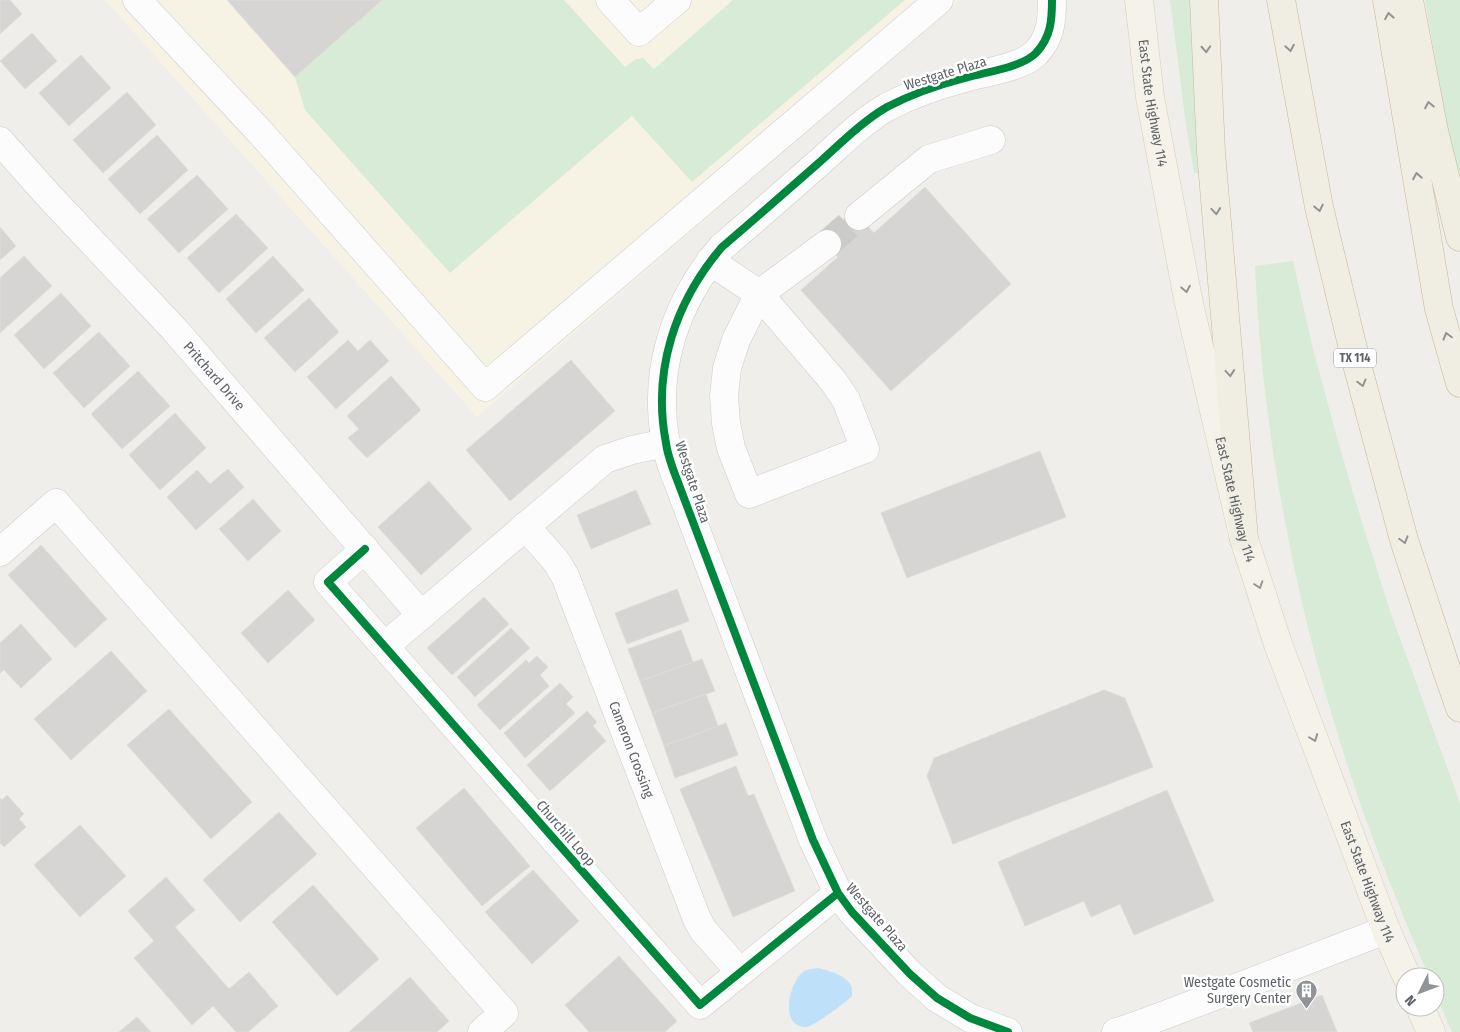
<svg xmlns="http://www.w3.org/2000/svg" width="1460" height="1032" viewBox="0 0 1460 1032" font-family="'Fira Sans Condensed',sans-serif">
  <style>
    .commercial { fill: #f7f3e4 }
    .green { fill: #d8ebd6 }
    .water { fill: #bfe0f9 }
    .building { fill: #d6d5d3; stroke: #deddd9 }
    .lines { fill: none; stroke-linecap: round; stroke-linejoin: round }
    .minor-tunnel { stroke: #cbcbca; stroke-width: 28; stroke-dasharray: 28 14; stroke-linecap: butt }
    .minor-casing { stroke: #cbcccc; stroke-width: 29 }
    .major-casing { stroke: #d7ceb8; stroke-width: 29 }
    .highway-casing { stroke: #c8b996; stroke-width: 29 }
    .minor { stroke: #fdfcfc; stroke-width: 28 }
    .major { stroke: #f4f2e9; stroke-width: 28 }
    .highway { stroke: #f0ede3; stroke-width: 28 }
    .cycleway-casing { stroke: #fff; stroke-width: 11 }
    .cycleway { stroke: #00873e; stroke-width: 8 }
    .oneway { stroke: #929393 }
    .oneway2 { stroke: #939595 }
    .labels { text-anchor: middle; stroke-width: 5; stroke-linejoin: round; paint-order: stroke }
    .shield { fill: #fff; stroke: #8f9295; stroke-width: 1 }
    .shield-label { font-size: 12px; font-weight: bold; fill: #5f6368 }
    .street-label { font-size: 14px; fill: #5f6368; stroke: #fff }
    .poi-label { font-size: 14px; fill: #5f6368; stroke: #fff; text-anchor: end }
  </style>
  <rect width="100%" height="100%" fill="#efeeea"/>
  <path class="commercial" d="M105 0H959L477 417Z"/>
  <path class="green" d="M382 0H564L625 67 636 59 643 58 654 69 733 0H905L692 182 632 116 450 273 305 110 295 77Z
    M1170 0H1191L1209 172 1194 173 1186 125Z
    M1425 0H1460V186L1450 144Z
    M1293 261 1313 349 1338 441 1361 519 1389 608 1460 803V1032H1452L1435 992V977H1429C1397 902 1366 826 1342 748 1293 594 1262 427 1255 266Z"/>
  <path class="water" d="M818 968C829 971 848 975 852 988 852 988 852 996 852 996 845 1003 817 1024 807 1027 805 1027 801 1027 800 1026 780 1020 791 981 803 972 807 969 813 969 818 968Z"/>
  <path class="building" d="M0 0H10L22 14 0 34Z
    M227 0H382L295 77Z
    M32 33 57 61 25 89 0 61Z
    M81 55 111 88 69 126 39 93Z
    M127 92 156 125 103 173 73 140Z
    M157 135 188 170 140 214 108 179Z
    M197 175 228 209 179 253 147 219Z
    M925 187 1011 284 891 391 801 290 838 257 822 238 854 210 874 233Z
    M236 214 268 248 219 293 187 258Z
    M0 227 16 246 0 260Z
    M24 256 52 286 0 333V278Z
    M273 256 304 290 256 333 226 299Z
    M61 293 91 326 44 369 14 335Z
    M309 298 339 332 295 372 264 338Z
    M99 332 130 366 84 408 53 373Z
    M348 340 358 351 370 340 389 361 336 409 307 377Z
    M571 360 615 411 510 501 466 450Z
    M138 371 170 406 122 449 91 414Z
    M391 376 421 410 367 458 348 438 359 429 347 416Z
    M175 413 206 448 160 490 129 455Z
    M1040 451 1066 517 907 578 881 513Z
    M228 469 244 487 196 530 167 497 197 470 210 484Z
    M429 481 472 529 421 575 378 527Z
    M636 490 651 524 591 549 577 515Z
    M253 499 281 531 248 561 219 529Z
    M41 545 107 619 75 648 8 575Z
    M677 589 689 621 627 644 615 613Z
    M288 590 315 620 268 663 241 633Z
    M484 597 509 624 452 675 427 648Z
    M21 624 52 659 21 688 4 670 0 673V643Z
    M511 628 530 648 475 697 457 677Z
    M681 630 693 662 640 681 628 649Z
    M111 651 147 691 71 760 34 719Z
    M537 656 548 667 540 675 549 686 500 730 477 705 526 660 529 663Z
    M702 659 715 691 652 713 640 681Z
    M560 683 573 697 566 704 575 713 525 758 504 733Z
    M1104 690 1125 698 1153 767 953 844 927 776 934 758Z
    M706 694 718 726 664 746 652 713Z
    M169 709 252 802 211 839 127 745Z
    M587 711 597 722 593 726 606 741 550 791 527 765Z
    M726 723 738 755 675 778 664 746Z
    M736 766 748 796 754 794 795 891 733 917 680 789Z
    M464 788 530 866 482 906 416 828Z
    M1167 790 1214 901 1134 935 1120 904 1091 917 1084 901 1025 926 998 862Z
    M7 795 24 814 19 819 26 827 4 847 1 843 0 845V798L2 800Z
    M279 812 317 854 240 922 203 880Z
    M80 825 126 876 80 917 34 865Z
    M533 870 579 921 532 964 485 912Z
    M166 877 195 910 175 927 229 989 249 972 278 1006 248 1032H236L213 1006 192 1025 134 958 154 941 128 911Z
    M313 885 379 959 337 996 272 922Z
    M619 956 677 1021 665 1032H589L565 1005Z
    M410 977 449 1021 437 1032H349Z
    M1322 995 1337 1032H1253L1249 1023Z
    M137 1017 151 1032H119Z"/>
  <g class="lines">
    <path class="minor-tunnel" d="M827 244 859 216"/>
    <defs>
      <g id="minor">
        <path d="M137 0 260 132 485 387 939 0"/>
        <path d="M610 0 639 32 677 0"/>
        <path id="s1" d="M0 141 48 195 174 329 421 615"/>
        <path d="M859 216 929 159 991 140"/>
        <path d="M710 261 759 294 834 382 846 400 865 449 749 494 731 448 726 423 724 396 727 368 736 340 759 294 827 244"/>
        <path id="s2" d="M525 526 556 561 565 576 697 919 703 930 740 972"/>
        <path d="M365 549 328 582 700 1005 838 893"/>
        <path d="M0 552 56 503 504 1013 482 1032"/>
        <path d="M385 646 605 459 632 450 666 443"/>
        <path d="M1008 1032 970 1018 937 998 910 974 852 912 838 893 813 840 673 469C670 460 667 452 666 443 652 371 675 302 722 247 756 218 789 189 822 160 842 142 863 121 887 107 912 94 938 85 965 78 985 72 1021 68 1036 53 1051 37 1052 20 1052 0"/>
        <path d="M1116 1032 1124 1030C1212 998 1299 963 1386 930"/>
      </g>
      <g id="major">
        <path id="s3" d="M1139 0 1150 97 1188 299 1244 539 1278 644 1386 930 1407 977"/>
        <path d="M1420 1007 1431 1032"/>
      </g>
      <path id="highway" d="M1204 0 1211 152 1244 539
        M1281 0 1319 207 1355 357 1404 540 1446 668 1460 708
        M1387 0 1439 309 1460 383
        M1409 0 1434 131 1460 237"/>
    </defs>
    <use href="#minor" class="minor-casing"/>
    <use href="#major" class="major-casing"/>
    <use href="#highway" class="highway-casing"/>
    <use href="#minor" class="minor"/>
    <use href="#major" class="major"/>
    <use href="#highway" class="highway"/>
    <defs>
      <path id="cycleway" d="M365 549 328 582 700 1005 838 893
        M1008 1032 970 1018 937 998 910 974 852 912 838 893 813 840 673 469C670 460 667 452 666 443 652 371 675 302 722 247 756 218 789 189 822 160 842 142 863 121 887 107 912 94 938 85 965 78 985 72 1021 68 1036 53 1051 37 1052 20 1052 0"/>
    </defs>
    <use href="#cycleway" class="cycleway-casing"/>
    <use href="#cycleway" class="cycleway"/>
  </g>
  <defs><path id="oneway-chevron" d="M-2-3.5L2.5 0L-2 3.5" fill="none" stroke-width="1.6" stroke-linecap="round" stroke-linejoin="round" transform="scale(1.25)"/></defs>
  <g class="oneway">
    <use href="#oneway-chevron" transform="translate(1389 16) rotate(-100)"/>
    <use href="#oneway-chevron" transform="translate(1290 48) rotate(80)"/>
    <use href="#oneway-chevron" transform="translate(1206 49) rotate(87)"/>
    <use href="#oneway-chevron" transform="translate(1429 105) rotate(-101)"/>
    <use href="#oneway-chevron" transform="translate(1417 176) rotate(-100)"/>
    <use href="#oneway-chevron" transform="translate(1319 208) rotate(78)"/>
    <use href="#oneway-chevron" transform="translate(1216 211) rotate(85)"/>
    <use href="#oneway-chevron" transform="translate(1447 336) rotate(-106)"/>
    <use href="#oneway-chevron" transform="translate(1230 373) rotate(85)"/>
    <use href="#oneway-chevron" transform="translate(1362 383) rotate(75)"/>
    <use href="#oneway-chevron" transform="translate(1404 540) rotate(74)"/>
  </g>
  <g class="oneway2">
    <use href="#oneway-chevron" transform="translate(1186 289) rotate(79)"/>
    <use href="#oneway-chevron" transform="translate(1259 585) rotate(72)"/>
    <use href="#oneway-chevron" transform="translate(1314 738) rotate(69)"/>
  </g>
  <defs>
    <symbol id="building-pin" viewBox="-11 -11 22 30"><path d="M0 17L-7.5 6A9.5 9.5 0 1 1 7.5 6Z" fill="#919496" stroke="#fff"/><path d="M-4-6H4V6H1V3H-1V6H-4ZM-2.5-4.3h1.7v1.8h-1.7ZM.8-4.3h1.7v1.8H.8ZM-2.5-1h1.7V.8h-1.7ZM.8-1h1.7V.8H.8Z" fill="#fff"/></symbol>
  </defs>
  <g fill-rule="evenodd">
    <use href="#building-pin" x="1294" y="978" width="25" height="34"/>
  </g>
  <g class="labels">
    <rect class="shield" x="1334" y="348.5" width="42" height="19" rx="4"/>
    <g class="shield-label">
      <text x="1355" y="362">TX 114</text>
    </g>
    <g class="street-label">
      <text transform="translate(945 73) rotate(-17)" y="5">Westgate Plaza</text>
      <text dy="5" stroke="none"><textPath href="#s3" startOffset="104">East State Highway 114</textPath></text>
      <text dy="5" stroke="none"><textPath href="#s1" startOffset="318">Pritchard Drive</textPath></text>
      <text transform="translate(693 482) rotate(72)" y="5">Westgate Plaza</text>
      <text dy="5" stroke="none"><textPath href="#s3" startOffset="509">East State Highway 114</textPath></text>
      <text dy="5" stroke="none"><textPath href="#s2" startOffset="250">Cameron Crossing</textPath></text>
      <text transform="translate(566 833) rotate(49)" y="5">Churchill Loop</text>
      <text dy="5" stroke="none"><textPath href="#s3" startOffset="914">East State Highway 114</textPath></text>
      <text transform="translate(877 917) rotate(49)" y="5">Westgate Plaza</text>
    </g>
    <g class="poi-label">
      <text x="1291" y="987">Westgate Cosmetic<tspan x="1291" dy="16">Surgery Center</tspan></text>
    </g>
  </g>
  <g transform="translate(1420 992) rotate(228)"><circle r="24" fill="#ffffff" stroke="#bfc1c3"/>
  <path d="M0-4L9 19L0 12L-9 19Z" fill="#919496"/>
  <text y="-8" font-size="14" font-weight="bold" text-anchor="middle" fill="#5f6368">N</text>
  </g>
</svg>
